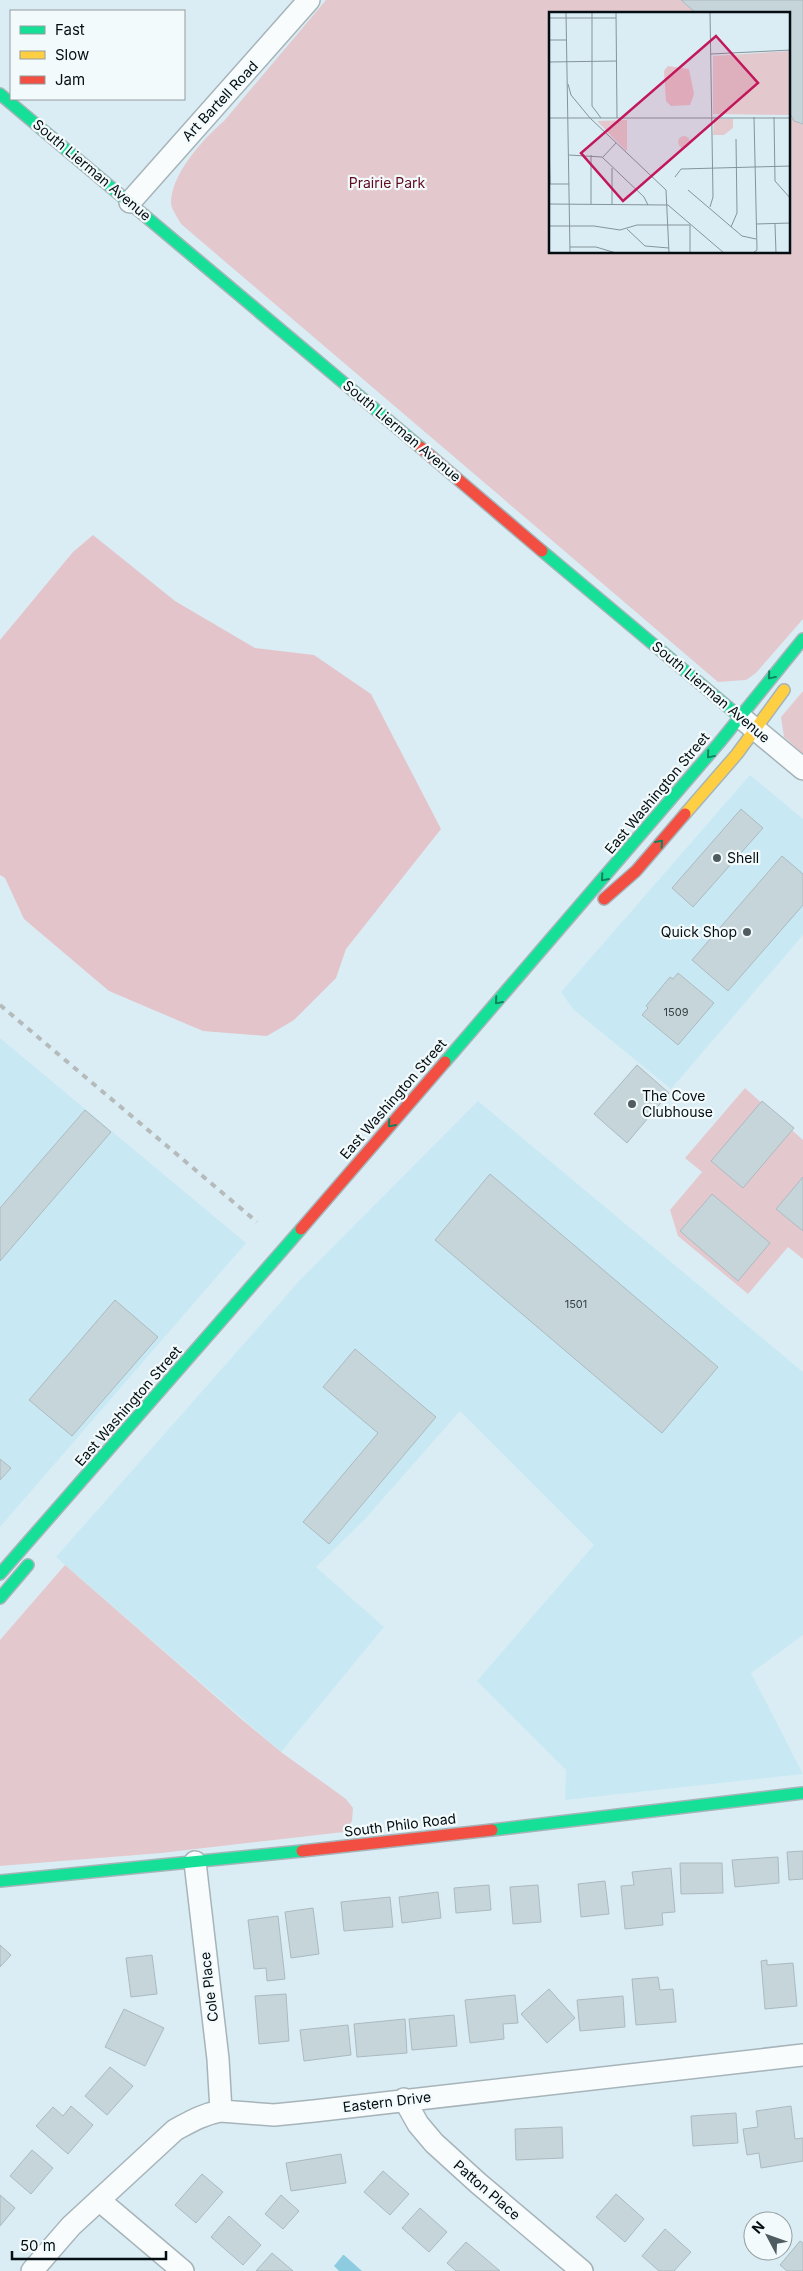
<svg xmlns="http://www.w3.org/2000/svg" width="803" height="2271" viewBox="0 0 803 2271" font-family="Inter,sans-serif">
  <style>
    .built { fill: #c8e9f3 }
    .green { fill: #e3c9ce; fill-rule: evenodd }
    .forest { fill: #e4c4cb }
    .water { fill: #8dcce0 }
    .building { fill: #c6d5da; stroke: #acbabf }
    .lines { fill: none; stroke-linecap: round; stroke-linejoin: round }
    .street-casing { stroke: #a6b4ba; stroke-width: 24 }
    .fast-casing { stroke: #a6b4ba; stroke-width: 14 }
    .slow-casing { stroke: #a6b4ba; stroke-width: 14 }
    .jam-casing { stroke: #a6b4ba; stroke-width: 14 }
    .street { stroke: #f9fcfd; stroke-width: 21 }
    .fast { stroke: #16e098; stroke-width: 11 }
    .slow { stroke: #ffcf43; stroke-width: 11 }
    .jam { stroke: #f24e42; stroke-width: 11 }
    .rail { stroke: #b5babb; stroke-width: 4; stroke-dasharray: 6 6; stroke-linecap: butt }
    .oneway { stroke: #0e825c }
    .poi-dot { fill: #4f5c61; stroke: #f3fafc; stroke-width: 2 }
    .labels { text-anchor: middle; stroke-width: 4.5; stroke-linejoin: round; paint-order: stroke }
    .number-label { font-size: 11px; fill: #344044 }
    .street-label { font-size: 14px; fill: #040e12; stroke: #f3fafc }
    .park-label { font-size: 14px; fill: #610a20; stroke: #f3fafc }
    .poi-label { font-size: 14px; fill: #040e12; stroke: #f3fafc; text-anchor: start }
    .inset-road { fill: none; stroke: #84949a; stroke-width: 1 }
    .view { fill: #c2185b; fill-opacity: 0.15; stroke: #c2185b; stroke-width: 2.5 }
    .inset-edge { fill: none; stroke: #040e12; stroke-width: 2.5 }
  </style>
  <rect width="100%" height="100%" fill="#daedf4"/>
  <path class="built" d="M750 775 803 819V935L671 1089 573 1009 561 992Z
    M0 1038 246 1243 0 1527Z
    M478 1101 803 1372V1635L751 1673 803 1774 565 1800 566 1770 477 1681 594 1545 460 1411 366 1518 316 1567 384 1627 281 1752 56 1557 300 1280Z"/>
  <path class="green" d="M326 0H803V619L756 673 746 680 718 682 181 224C178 218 171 209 171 203 171 174 203 139 224 121ZM550 14H789V252H550Z
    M803 691V754L784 737 781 717Z
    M745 1088 803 1140V1259L788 1247 748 1294 678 1236 670 1210 702 1172 685 1158Z
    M65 1565 239 1717 281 1752 346 1799 353 1808 352 1821 344 1832 161 1853 0 1866V1640Z"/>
  <path class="forest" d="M93 535 175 601 255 648 314 655 371 694 441 829 346 949 336 978 294 1020 267 1036 203 1031 109 991 24 919 5 878 0 875V640L73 552Z"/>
  <path class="water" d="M343 2255H344L362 2271H339L334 2266Z"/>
  <path class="building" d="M681 0H803V124L794 121 789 112V14H697Z
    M741 809 763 828 693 907 672 888Z
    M782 856 803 874V905L728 991 692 960Z
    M678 973 714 1003 678 1045 642 1015 648 1008 646 1006 670 977 673 979Z
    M637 1065 669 1093 627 1143 594 1114Z
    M762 1101 794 1128 743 1188 711 1161Z
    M85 1110 111 1132 0 1261V1208Z
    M490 1174 718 1367 662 1433 435 1240Z
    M803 1177V1231L776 1209Z
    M712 1194 770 1243 738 1281 680 1231Z
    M115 1300 158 1337 72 1436 29 1400Z
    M355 1349 436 1417 329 1544 303 1522 378 1433 323 1387Z
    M0 1459 11 1468 0 1480Z
    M803 1851V1879L789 1880 787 1852Z
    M778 1857 779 1883 735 1887 732 1860Z
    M680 1863H722L723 1893 681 1894Z
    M671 1868 675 1912 662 1913 663 1925 625 1929 621 1886 634 1885 632 1872Z
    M605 1881 609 1914 581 1917 578 1884Z
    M489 1885 491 1910 456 1913 454 1888Z
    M538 1885 541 1922 513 1924 510 1887Z
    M438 1892 441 1918 402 1923 399 1897Z
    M390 1897 393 1927 344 1931 341 1902Z
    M313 1908 319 1954 291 1958 285 1912Z
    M278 1916 285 1979 267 1981 266 1968 254 1969 248 1920Z
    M0 1945 11 1955 0 1967Z
    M152 1955 157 1994 131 1997 126 1958Z
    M767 1960V1965L793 1963 797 2006 765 2009 761 1961Z
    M658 1977 660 1990 673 1989 676 2022 636 2025 632 1979Z
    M549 1989 575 2018 547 2043 521 2014Z
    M286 1994 289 2041 259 2044 255 1996Z
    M515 1995 518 2023 503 2024 504 2039 470 2043 465 2000Z
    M623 1996 625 2027 580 2031 577 2000Z
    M124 2009 164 2028 145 2066 105 2047Z
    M454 2015 457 2046 412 2050 409 2019Z
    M405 2019 407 2053 357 2057 354 2024Z
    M348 2025 351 2055 304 2061 300 2030Z
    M110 2067 133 2086 107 2115 85 2096Z
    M71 2106 93 2125 68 2154 36 2126 53 2107 63 2116Z
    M791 2106 795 2139 803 2138V2161L761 2168 759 2153 747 2155 743 2129 758 2127 756 2111Z
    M736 2113 738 2143 693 2146 691 2116Z
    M562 2127 563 2158 516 2160 515 2129Z
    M32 2150 53 2168 31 2194 10 2176Z
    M341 2154 346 2183 291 2191 286 2163Z
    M383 2171 409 2194 390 2215 364 2192Z
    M202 2174 223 2192 196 2223 175 2205Z
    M616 2194 644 2219 625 2242 596 2217Z
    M0 2195 15 2208 0 2226Z
    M281 2195 299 2211 283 2229 265 2214Z
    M420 2208 447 2232 429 2252 402 2228Z
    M229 2216 261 2245 243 2265 211 2237Z
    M665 2229 691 2252 674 2271H659L642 2256Z
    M800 2241 803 2243V2271H787L780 2265Z
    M466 2242 500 2271H456L447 2263Z
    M272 2253 293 2271H256Z"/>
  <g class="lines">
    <defs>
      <path id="street" d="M130 202 309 0
        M744 720 803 769
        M195 1862 218 2059 221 2111
        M404 2099 418 2124 434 2143 478 2183 582 2271
        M99 2200 183 2271
        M32 2271 71 2226 175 2130C190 2122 203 2114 221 2111L274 2115 314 2111 803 2055"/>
      <path id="fast" d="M0 94 420 447
        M542 551 740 717
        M445 1062 719 743 803 639
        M0 1574 301 1229
        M0 1598 28 1565
        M492 1830 803 1793
        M0 1881 302 1851"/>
      <path id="slow" d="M685 814 737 754 784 690"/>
      <path id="jam" d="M420 447 542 551
        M604 899 636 871 685 814
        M301 1229 445 1062
        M302 1851 492 1830"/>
    </defs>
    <use href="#street" class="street-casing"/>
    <use href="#fast" class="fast-casing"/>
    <use href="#slow" class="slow-casing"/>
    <use href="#jam" class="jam-casing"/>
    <use href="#street" class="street"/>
    <use href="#fast" class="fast"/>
    <use href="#slow" class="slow"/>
    <use href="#jam" class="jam"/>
    <path class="rail" d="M0 1005 257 1222"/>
  </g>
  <defs><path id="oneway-chevron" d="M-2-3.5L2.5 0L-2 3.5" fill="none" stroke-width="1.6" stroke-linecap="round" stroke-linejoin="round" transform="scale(1.25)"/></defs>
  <g class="oneway">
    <use href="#oneway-chevron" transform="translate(771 676) rotate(130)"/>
    <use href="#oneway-chevron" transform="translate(710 755) rotate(130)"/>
    <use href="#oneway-chevron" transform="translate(660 843) rotate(-49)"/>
    <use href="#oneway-chevron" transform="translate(604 878) rotate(131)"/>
    <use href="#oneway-chevron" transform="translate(498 1001) rotate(131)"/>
    <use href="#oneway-chevron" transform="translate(391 1124) rotate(131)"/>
  </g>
  <g class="poi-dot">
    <circle cx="717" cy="858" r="5"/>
    <circle cx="747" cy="932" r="5"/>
    <circle cx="632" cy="1104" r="5"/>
  </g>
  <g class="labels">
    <g class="number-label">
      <text x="676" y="1016">1509</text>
      <text x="576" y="1308">1501</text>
    </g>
    <g class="street-label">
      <text transform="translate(220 101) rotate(-47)" y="5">Art Bartell Road</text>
      <text transform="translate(92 170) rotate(40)" y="5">South Lierman Avenue</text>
      <text transform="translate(402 431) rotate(40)" y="5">South Lierman Avenue</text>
      <text transform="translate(711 692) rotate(40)" y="5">South Lierman Avenue</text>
      <text transform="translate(657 793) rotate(-50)" y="5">East Washington Street</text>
      <text transform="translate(393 1099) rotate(-49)" y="5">East Washington Street</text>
      <text transform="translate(128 1406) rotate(-49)" y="5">East Washington Street</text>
      <text transform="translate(400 1825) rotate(-7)" y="5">South Philo Road</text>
      <text transform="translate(209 1987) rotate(-97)" y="5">Cole Place</text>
      <text transform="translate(387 2102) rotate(-7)" y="5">Eastern Drive</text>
      <text transform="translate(487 2190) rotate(41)" y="5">Patton Place</text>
    </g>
    <g class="park-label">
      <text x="387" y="188">Prairie Park</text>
    </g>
    <g class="poi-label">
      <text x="727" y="863">Shell</text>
      <text x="737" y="937" text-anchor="end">Quick Shop</text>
      <text x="642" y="1101">The Cove<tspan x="642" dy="16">Clubhouse</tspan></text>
    </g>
  </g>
  <g transform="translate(549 12)">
    <rect width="241" height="241" fill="#daedf4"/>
    <path d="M241 39V103L164 102V44ZM184 107V116L175 123H164L165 107ZM78 108V138L77 139 48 109ZM129 130a6 6 0 1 1 12 0a6 6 0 1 1-12 0Z" fill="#e3c9ce"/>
    <path d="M119 54 140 57 145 82 141 93 122 94 117 89 115 59Z" fill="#e4c4cb"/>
    <path class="inset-road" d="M17 0 21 241M43 0V94L52 106M67 0 68 106M0 6H67M0 28H18M162 42 242 38M0 50 68 49M19 72 22 83 41 106 117 178 120 241M225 105 226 169 242 187M0 106H242M0 125 1 172M20 143 53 145 95 185 99 193M53 146 67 131M126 165 132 157 242 154M1 172H20M139 178 193 224 207 227M0 192 119 193 175 241M42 192V143M63 193V156M161 195 164 185 161 0M207 212 242 211M226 212 227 241M141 213V241M0 214H45L71 218 88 213H141M182 215 188 201 187 127M78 217 96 234 120 236M21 235H47L67 241M204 241 208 238 205 105"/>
    <path class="view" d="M167 24 209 71 74 189 32 141Z"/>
    <rect width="241" height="241" class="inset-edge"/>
  </g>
  <rect x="10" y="10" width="175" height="90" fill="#f3fafc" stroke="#939c9e"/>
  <rect x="20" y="26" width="25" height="8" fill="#16e098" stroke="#939c9e"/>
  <text x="55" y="35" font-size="15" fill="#040e12">Fast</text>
  <rect x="20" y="51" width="25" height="8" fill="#ffcf43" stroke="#939c9e"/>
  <text x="55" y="60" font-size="15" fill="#040e12">Slow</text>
  <rect x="20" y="76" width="25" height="8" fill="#f24e42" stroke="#939c9e"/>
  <text x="55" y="85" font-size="15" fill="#040e12">Jam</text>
  <g transform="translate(768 2236) rotate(311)"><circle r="24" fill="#f3fafc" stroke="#939c9e"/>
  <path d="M0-4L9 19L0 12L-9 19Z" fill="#4f5c61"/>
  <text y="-8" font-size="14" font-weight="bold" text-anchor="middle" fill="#040e12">N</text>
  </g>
  <path d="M12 2251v8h154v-8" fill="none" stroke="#040e12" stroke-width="2.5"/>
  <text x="20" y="2251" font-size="15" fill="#040e12" stroke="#f3fafc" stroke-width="4" paint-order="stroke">50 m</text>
</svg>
